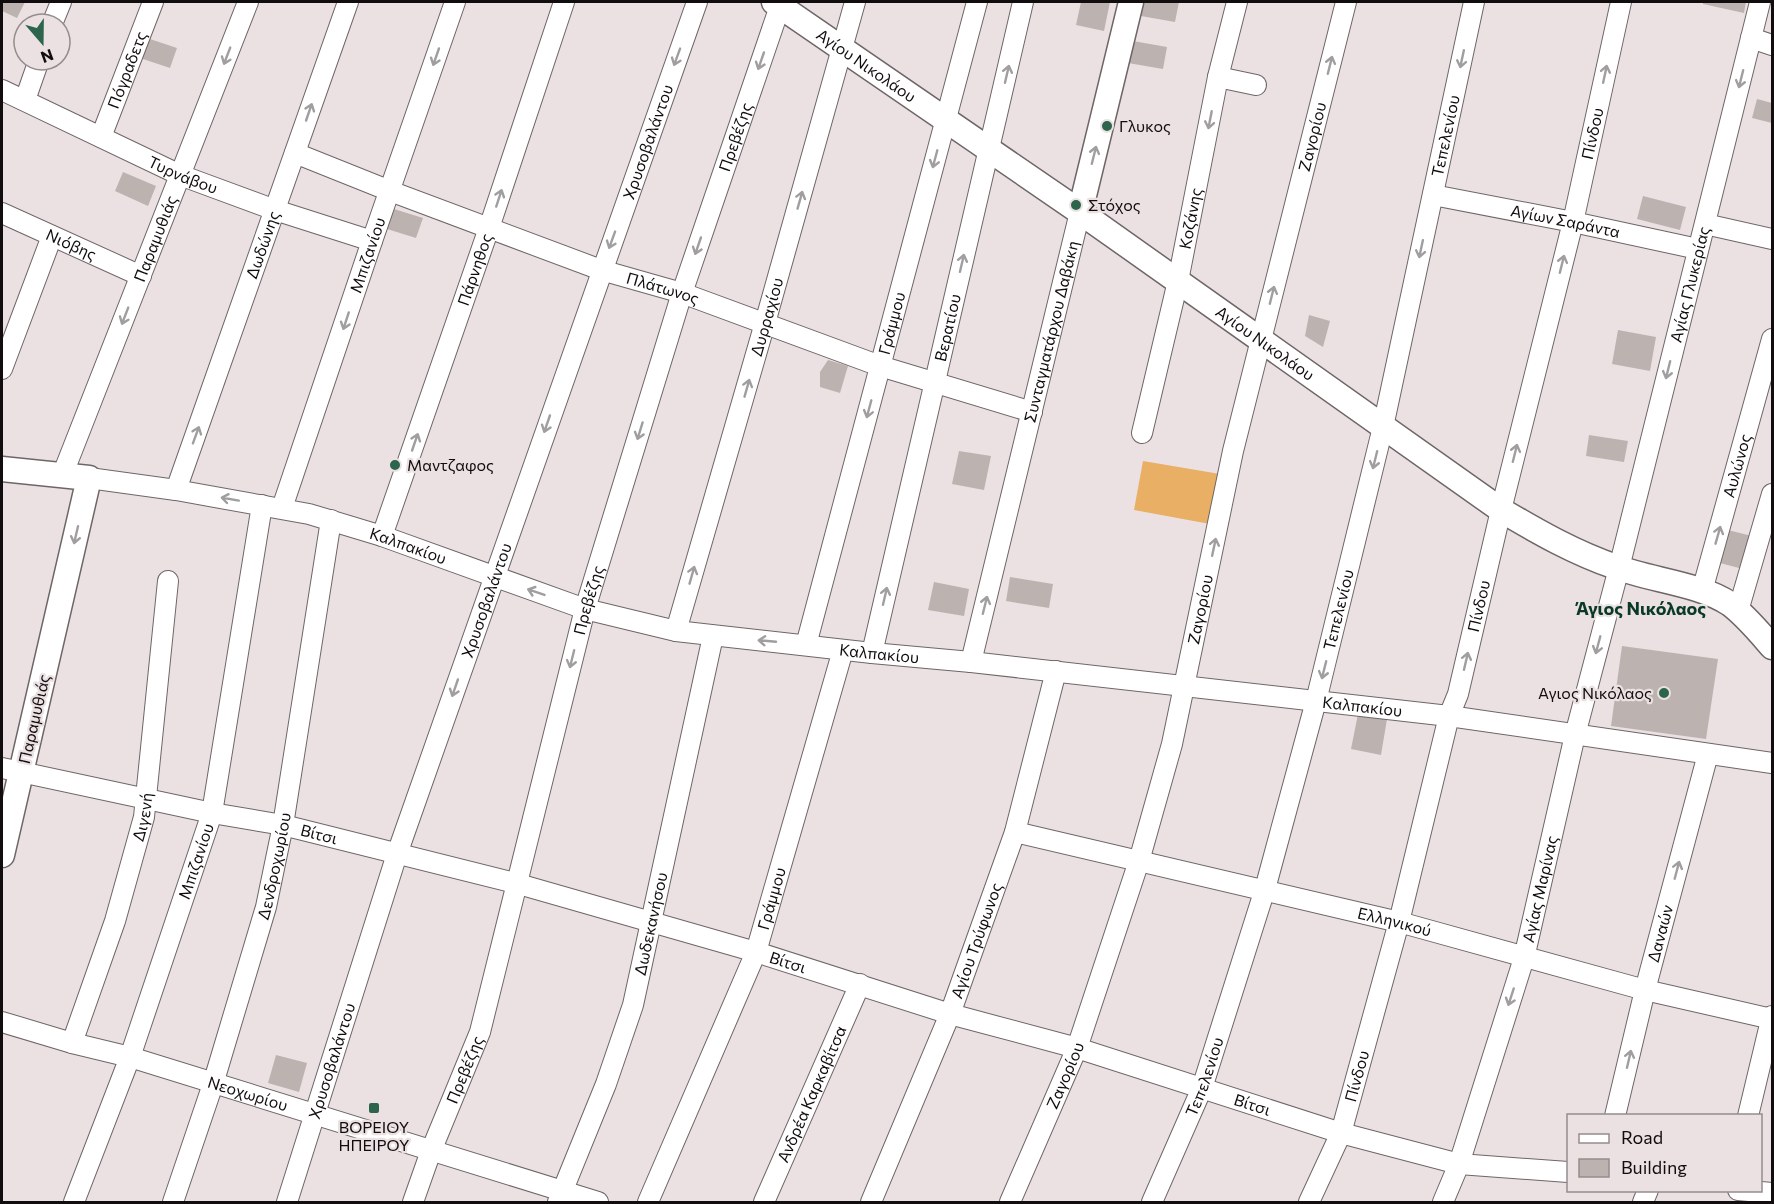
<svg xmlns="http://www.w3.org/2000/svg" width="1774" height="1204" viewBox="0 0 1774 1204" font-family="Commissioner,sans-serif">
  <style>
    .green { fill: #e8af65 }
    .building { fill: #bcb3b0 }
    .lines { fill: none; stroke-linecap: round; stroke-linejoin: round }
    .minor-casing { stroke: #6e6666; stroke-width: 22 }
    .tertiary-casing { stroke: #6e6666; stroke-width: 27 }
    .minor { stroke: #fff; stroke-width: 20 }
    .tertiary { stroke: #fff; stroke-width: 24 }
    .oneway { stroke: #a09e9f }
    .poi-dot { fill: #2c644c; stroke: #ece1e2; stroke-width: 2 }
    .labels { text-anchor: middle; stroke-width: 4.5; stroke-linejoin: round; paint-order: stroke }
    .street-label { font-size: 16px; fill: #110d0e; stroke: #ece1e2 }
    .poi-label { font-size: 16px; fill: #110d0e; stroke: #ece1e2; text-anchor: start }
    .neighbourhood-label { font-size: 18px; font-weight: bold; fill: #093927; stroke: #ece1e2 }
  </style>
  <rect width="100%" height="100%" fill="#ece1e2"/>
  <path class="green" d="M1143 461 1220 474 1210 524 1134 510Z"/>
  <path class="building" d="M2 2H25L17 18 2 11Z
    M1081 2H1110L1104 31 1076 25Z
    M1143 2H1179L1175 22 1141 16Z
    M1703 2H1746L1744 13 1703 4Z
    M147 38 177 48 170 68 140 58Z
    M1133 41 1167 47 1163 69 1128 63Z
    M1757 99 1772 103V123L1752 118Z
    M123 172 156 186 148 206 115 191Z
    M1643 196 1686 207 1680 230 1637 219Z
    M394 209 423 218 416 238 387 229Z
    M1309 315 1330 321 1323 347 1305 336Z
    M1618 330 1656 337 1650 371 1612 364Z
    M828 360 848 366 840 393 820 387V372Z
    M1589 435 1628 441 1624 462 1586 456Z
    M959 451 991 456 984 490 952 484Z
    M1724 529 1752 536 1743 569 1716 562Z
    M1010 577 1053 584 1049 608 1006 601Z
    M934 582 969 589 964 616 928 610Z
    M1622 646 1718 659 1706 739 1611 726Z
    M1358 714 1387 719 1381 755 1351 749Z
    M276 1055 307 1063 299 1092 268 1083Z"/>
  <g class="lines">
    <defs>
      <g id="minor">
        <path d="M52 24 61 2"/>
        <path d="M1751 38 1772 45"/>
        <path d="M1218 77 1256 85"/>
        <path id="s1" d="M2 90 180 175 275 210 372 241"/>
        <path d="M25 100 39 60"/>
        <path id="s2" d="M101 137 153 2"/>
        <path id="s3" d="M295 153 390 191 601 270 682 293 880 366 1032 412"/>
        <path id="s4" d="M1433 195 1573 222 1698 249"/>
        <path id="s5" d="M2 213 141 276"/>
        <path d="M1705 224 1772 239"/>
        <path d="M2 369 52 236"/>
        <path id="s6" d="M1142 433 1178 281 1218 77 1237 2"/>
        <path id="s7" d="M62 476 248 2"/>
        <path id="s8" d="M89 478 176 490 309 514 382 536 585 609 676 631 872 653 971 662 1449 716 1772 763"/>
        <path id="s9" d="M176 490 348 2"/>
        <path id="s10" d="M282 508 372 241 455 2"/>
        <path id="s11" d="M382 536 489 228 564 2"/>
        <path id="s12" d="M1702 591 1772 339"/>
        <path d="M1738 611 1772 494"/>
        <path id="s13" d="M676 631 765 323 855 2"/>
        <path id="s14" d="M806 645 977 2"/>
        <path id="s15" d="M872 653 1023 2"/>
        <path id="s16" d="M971 662 1080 212"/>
        <path id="s17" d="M2 768 212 813 283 825 515 883 756 952 950 1014 1077 1048 1341 1133 1459 1164 1568 1172"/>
        <path id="s18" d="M1015 832 1399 922 1645 990 1772 1019"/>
        <path id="s19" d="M2 1022 72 1043 130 1057 598 1202"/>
        <path id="s20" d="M72 1043 115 921 144 817 168 581"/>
        <path id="s21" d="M1615 1116 1645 990 1708 754"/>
        <path d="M1748 1116 1772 1016"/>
        <path d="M1738 1190 1772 1193"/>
        <path id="s22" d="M74 1202 130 1057 212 813 262 505"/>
        <path id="s23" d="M173 1202 213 1084 266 907 283 825 331 520"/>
        <path id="s24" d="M287 1202 397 854 697 2"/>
        <path id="s25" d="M413 1202 431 1151 480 1032 585 609 682 293 780 6"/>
        <path id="s26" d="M558 1202 606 1084 633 1005 713 636"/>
        <path id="s27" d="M648 1202 756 952 843 650"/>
        <path id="s28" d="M764 1202 860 984"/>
        <path id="s29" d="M871 1202 950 1014 1015 832 1056 671"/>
        <path id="s30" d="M1010 1202 1077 1048 1139 861 1172 744 1233 451 1346 2"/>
        <path id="s31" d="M1152 1202 1202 1088 1265 889 1316 701 1383 427 1474 2"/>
        <path id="s32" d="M1309 1202 1341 1133 1399 922 1449 716 1458 694 1501 510 1573 222 1621 2"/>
        <path id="s33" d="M1443 1202 1459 1164 1524 958 1575 735 1619 568 1760 2"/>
        <path d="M1643 1202 1648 1190"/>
      </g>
      <g id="tertiary">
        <path id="s34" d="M774 2 1080 212 1501 510C1538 532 1575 553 1616 567 1650 580 1701 584 1730 604 1746 616 1759 632 1772 647"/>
        <path d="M1080 212 1131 2"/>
        <path d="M2 469 89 478 2 855"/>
      </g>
    </defs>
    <use href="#minor" class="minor-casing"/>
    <use href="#tertiary" class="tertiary-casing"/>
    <use href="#minor" class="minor"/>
    <use href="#tertiary" class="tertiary"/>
  </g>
  <defs><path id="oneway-shaft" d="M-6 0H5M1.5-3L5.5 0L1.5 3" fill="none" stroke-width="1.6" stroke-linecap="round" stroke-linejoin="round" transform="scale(1.5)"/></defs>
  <g class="oneway">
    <use href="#oneway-shaft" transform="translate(227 56) rotate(111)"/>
    <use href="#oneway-shaft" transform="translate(436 57) rotate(109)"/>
    <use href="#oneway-shaft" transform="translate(677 57) rotate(110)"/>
    <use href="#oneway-shaft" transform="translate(1462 59) rotate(102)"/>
    <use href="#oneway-shaft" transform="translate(761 61) rotate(109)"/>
    <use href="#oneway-shaft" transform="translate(1330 65) rotate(-76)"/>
    <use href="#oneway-shaft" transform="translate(1007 74) rotate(-77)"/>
    <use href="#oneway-shaft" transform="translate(1605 74) rotate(-78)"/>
    <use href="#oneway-shaft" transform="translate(1741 79) rotate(104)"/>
    <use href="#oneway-shaft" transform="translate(309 112) rotate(-71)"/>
    <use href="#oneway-shaft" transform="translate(1210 120) rotate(101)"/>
    <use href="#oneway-shaft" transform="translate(1094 155) rotate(-76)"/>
    <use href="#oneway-shaft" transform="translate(935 159) rotate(105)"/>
    <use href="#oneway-shaft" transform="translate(499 198) rotate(-72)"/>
    <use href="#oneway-shaft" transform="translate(800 200) rotate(-74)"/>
    <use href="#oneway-shaft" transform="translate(612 240) rotate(110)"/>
    <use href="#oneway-shaft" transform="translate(698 246) rotate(109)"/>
    <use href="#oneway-shaft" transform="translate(1421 249) rotate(102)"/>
    <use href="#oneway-shaft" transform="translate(962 263) rotate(-77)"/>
    <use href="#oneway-shaft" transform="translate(1562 264) rotate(-76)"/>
    <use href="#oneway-shaft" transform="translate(1272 295) rotate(-76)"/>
    <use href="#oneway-shaft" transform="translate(125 316) rotate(111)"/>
    <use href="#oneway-shaft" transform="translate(346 321) rotate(108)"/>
    <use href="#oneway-shaft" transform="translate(1668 370) rotate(104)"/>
    <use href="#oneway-shaft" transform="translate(747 388) rotate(-74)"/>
    <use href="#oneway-shaft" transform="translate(869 409) rotate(105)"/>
    <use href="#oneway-shaft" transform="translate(547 424) rotate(109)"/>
    <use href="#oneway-shaft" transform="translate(640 431) rotate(107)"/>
    <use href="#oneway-shaft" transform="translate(196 435) rotate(-70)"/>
    <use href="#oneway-shaft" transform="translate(415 442) rotate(-71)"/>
    <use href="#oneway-shaft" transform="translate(1515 453) rotate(-76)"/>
    <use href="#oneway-shaft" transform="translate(1375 460) rotate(104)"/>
    <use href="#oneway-shaft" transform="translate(230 499) rotate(-170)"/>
    <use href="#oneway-shaft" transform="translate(76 535) rotate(103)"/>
    <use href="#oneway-shaft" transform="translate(1718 535) rotate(-74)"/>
    <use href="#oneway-shaft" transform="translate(1214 547) rotate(-78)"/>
    <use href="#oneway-shaft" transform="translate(692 575) rotate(-74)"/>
    <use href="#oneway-shaft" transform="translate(536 592) rotate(-161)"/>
    <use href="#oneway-shaft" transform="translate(885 596) rotate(-77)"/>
    <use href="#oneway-shaft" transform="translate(985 605) rotate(-76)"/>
    <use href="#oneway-shaft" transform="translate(767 641) rotate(-175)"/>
    <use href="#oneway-shaft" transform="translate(1598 645) rotate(105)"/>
    <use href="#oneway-shaft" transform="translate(572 659) rotate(104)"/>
    <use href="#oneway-shaft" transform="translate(1466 661) rotate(-77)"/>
    <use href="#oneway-shaft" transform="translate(1324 670) rotate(104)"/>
    <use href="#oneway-shaft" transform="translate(455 688) rotate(109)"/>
    <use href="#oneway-shaft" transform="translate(1677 870) rotate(-75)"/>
    <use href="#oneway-shaft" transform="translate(1511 997) rotate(108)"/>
    <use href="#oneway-shaft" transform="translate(1629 1059) rotate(-77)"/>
  </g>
  <g class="poi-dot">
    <circle cx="1107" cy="126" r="6"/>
    <circle cx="1076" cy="205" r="6"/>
    <circle cx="395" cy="465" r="6"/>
    <circle cx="1664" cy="693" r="6"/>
    <rect x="368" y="1102" width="12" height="12" rx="3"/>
  </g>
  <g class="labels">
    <g class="street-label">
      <text dy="6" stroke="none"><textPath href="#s34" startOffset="112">Αγίου Νικολάου</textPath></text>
      <text dy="6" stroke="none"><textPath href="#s2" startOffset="72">Πόγραδετς</textPath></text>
      <text dy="6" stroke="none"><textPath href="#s32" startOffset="1107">Πίνδου</textPath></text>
      <text dy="6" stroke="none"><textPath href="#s31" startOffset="1108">Τεπελενίου</textPath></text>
      <text dy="6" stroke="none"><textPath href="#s30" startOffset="1110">Ζαγορίου</textPath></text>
      <text dy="6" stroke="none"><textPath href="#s25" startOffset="1114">Πρεβέζης</textPath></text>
      <text dy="6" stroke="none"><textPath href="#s24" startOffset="1120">Χρυσοβαλάντου</textPath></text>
      <text dy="6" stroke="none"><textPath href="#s1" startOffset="200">Τυρνάβου</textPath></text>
      <text dy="6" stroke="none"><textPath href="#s6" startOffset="220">Κοζάνης</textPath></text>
      <text dy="6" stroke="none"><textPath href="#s4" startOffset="135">Αγίων Σαράντα</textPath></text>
      <text dy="6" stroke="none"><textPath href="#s7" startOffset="255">Παραμυθιάς</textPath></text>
      <text dy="6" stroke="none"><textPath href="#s5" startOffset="76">Νιόβης</textPath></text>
      <text dy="6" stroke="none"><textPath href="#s9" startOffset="260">Δωδώνης</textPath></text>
      <text dy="6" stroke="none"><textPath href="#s10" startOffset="267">Μπιζανίου</textPath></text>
      <text dy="6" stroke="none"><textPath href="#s11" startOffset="282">Πάρνηθος</textPath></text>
      <text dy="6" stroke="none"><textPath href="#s33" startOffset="951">Αγίας Γλυκερίας</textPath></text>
      <text dy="6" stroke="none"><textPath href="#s3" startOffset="392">Πλάτωνος</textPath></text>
      <text dy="6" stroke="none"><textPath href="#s13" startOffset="327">Δυρραχίου</textPath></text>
      <text dy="6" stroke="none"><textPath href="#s14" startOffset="333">Γράμμου</textPath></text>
      <text dy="6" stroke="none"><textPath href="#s15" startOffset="334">Βερατίου</textPath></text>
      <text dy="6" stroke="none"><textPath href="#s16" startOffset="340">Συνταγματάρχου Δαβάκη</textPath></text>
      <text dy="6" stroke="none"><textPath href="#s34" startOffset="598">Αγίου Νικολάου</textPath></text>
      <text dy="6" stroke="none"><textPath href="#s12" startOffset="130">Αυλώνος</textPath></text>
      <text dy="6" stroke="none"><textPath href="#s8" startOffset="327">Καλπακίου</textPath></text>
      <text dy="6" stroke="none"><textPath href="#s24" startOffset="634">Χρυσοβαλάντου</textPath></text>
      <text dy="6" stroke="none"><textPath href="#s25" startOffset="628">Πρεβέζης</textPath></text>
      <text dy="6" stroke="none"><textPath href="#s32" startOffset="621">Πίνδου</textPath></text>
      <text dy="6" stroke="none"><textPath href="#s30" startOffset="624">Ζαγορίου</textPath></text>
      <text dy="6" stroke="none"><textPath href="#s31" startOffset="622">Τεπελενίου</textPath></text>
      <text dy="6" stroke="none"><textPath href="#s8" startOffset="813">Καλπακίου</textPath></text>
      <text dy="6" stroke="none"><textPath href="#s8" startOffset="1299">Καλπακίου</textPath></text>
      <text transform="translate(34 719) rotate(-77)" y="6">Παραμυθιάς</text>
      <text dy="6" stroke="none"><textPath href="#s20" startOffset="237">Διγενή</textPath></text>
      <text dy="6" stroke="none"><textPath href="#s17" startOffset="324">Βίτσι</textPath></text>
      <text dy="6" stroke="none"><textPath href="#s22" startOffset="362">Μπιζανίου</textPath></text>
      <text dy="6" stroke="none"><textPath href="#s23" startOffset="351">Δενδροχωρίου</textPath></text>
      <text dy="6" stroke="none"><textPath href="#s33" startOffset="328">Αγίας Μαρίνας</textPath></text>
      <text dy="6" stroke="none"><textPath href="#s27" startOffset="328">Γράμμου</textPath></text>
      <text dy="6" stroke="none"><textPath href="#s18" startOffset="390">Ελληνικού</textPath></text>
      <text dy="6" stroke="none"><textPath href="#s26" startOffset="294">Δωδεκανήσου</textPath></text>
      <text dy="6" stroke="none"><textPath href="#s21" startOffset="188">Δαναών</textPath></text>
      <text dy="6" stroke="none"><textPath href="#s29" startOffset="282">Αγίου Τρύφωνος</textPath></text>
      <text dy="6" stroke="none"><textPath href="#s17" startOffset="810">Βίτσι</textPath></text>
      <text dy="6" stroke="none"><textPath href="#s24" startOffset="148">Χρυσοβαλάντου</textPath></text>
      <text dy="6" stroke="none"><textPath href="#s25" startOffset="142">Πρεβέζης</textPath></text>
      <text dy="6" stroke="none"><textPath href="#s30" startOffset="138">Ζαγορίου</textPath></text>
      <text dy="6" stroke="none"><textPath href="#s31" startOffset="136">Τεπελενίου</textPath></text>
      <text dy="6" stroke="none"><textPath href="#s32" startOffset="135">Πίνδου</textPath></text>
      <text dy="6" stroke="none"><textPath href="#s28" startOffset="118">Ανδρέα Καρκαβίτσα</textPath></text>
      <text dy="6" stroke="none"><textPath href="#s19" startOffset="256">Νεοχωρίου</textPath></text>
      <text dy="6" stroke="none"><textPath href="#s17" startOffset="1296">Βίτσι</textPath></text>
    </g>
    <g class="poi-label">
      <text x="1119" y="132">Γλυκος</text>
      <text x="1088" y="211">Στόχος</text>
      <text x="407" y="471">Μαντζαφος</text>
      <text x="1652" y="699" text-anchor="end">Αγιος Νικόλαος</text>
      <text x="374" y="1133" text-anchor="middle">ΒΟΡΕΙΟΥ<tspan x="374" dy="18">ΗΠΕΙΡΟΥ</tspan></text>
    </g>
    <g class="neighbourhood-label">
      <text x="1641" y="615">Άγιος Νικόλαος</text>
    </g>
  </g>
  <rect width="1774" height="1204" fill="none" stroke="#110d0e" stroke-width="6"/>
  <rect x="1567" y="1114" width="195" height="78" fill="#ece1e2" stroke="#948c8d" stroke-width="1.5"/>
  <rect x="1579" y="1134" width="30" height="9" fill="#ffffff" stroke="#948c8d" stroke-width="1.5"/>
  <text x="1621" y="1144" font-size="18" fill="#110d0e">Road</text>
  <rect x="1579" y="1159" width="30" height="18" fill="#bcb3b0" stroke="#948c8d" stroke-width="1.5"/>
  <text x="1621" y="1174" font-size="18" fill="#110d0e">Building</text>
  <g transform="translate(42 42) rotate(160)"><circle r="28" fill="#ece1e2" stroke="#948c8d" stroke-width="1.5"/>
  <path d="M0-4.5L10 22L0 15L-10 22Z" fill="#2c644c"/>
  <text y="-9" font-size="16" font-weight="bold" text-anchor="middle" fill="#110d0e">N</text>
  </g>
</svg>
